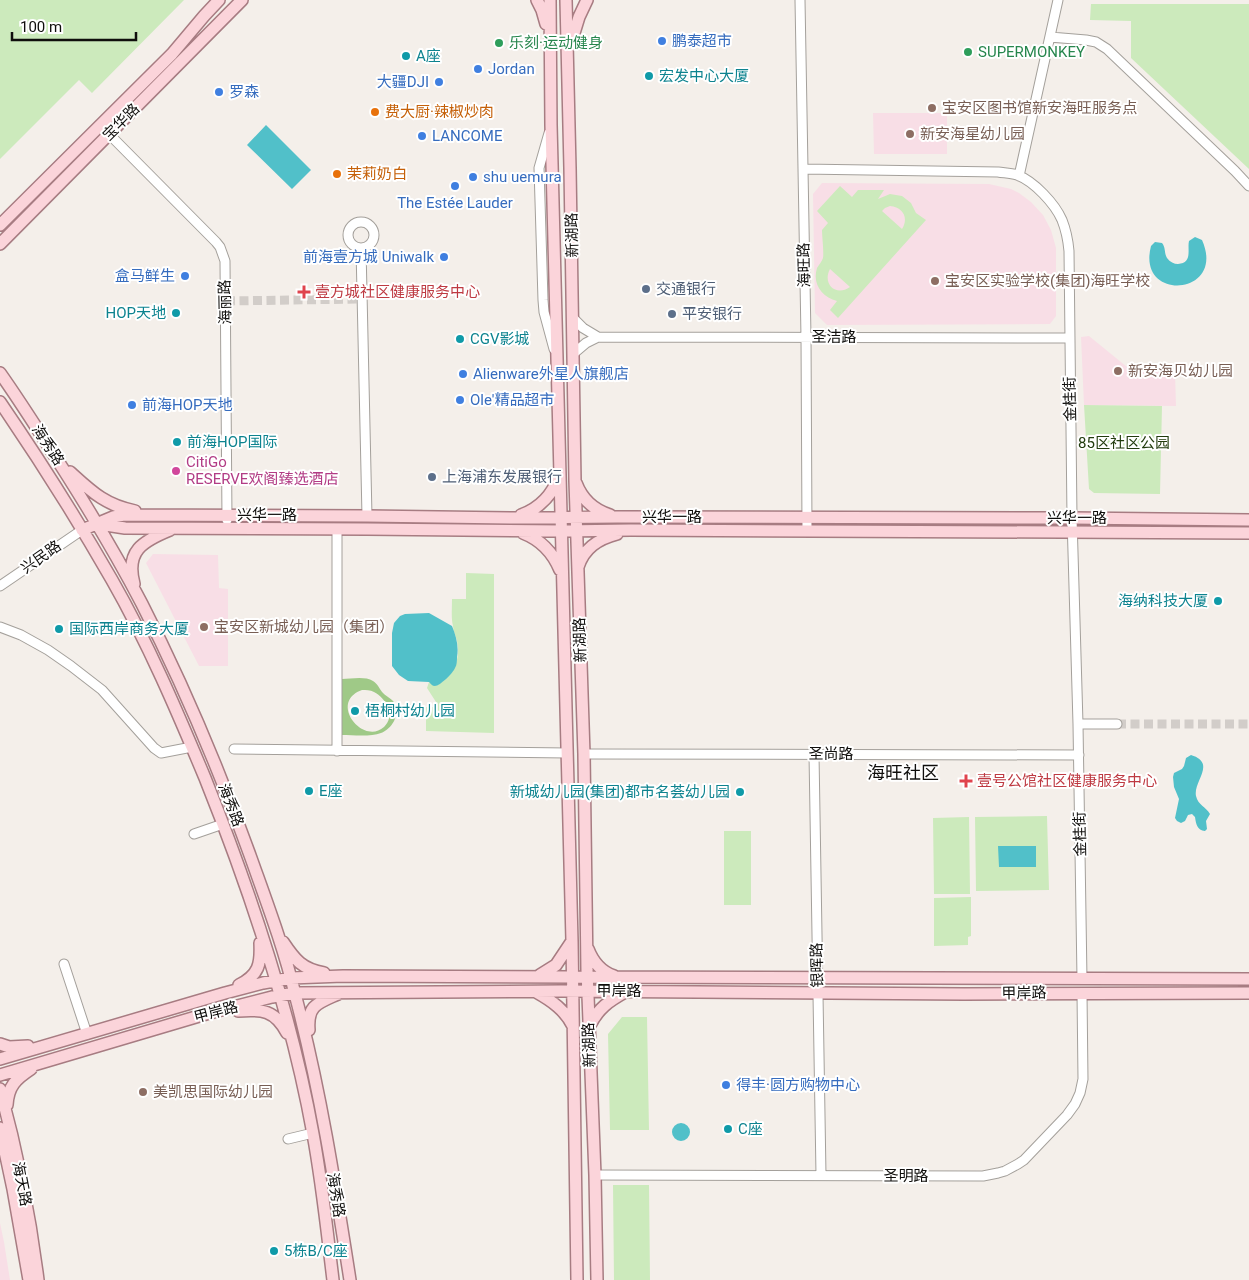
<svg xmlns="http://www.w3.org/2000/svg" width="1249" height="1280" viewBox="0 0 1249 1280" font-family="Roboto,'Noto Sans SC',sans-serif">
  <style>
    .education { fill: #f8dee6 }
    .green { fill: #cceabc; fill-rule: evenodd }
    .forest { fill: #9fc987; fill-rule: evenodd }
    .water { fill: #51c0c9 }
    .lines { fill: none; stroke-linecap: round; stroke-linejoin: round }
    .minor-tunnel { stroke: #d2cdc9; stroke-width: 9; stroke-dasharray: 9 4.5; stroke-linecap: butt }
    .minor-casing { stroke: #a4a09b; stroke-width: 11 }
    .major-casing { stroke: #a77c82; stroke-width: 14 }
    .minor { stroke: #fff; stroke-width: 9 }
    .major { stroke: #fbd4da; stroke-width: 11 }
    .shop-dot { fill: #3f7fe0; stroke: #fff; stroke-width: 2 }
    .leisure-dot { fill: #2e9e5b; stroke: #fff; stroke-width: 2 }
    .culture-dot { fill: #0f9aa8; stroke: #fff; stroke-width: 2 }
    .education-dot { fill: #8d6e63; stroke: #fff; stroke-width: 2 }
    .food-dot { fill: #e8710a; stroke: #fff; stroke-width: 2 }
    .service-dot { fill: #5c6f8a; stroke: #fff; stroke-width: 2 }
    .health-dot { fill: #e0444e; stroke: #fff; stroke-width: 2 }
    .hotel-dot { fill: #d1479c; stroke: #fff; stroke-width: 2 }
    .labels { text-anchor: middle; stroke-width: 4; stroke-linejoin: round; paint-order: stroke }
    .shop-label { font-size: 15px; fill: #366cbe; stroke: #fff; text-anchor: start }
    .leisure-label { font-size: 15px; fill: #27864d; stroke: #fff; text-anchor: start }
    .culture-label { font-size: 15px; fill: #0d838f; stroke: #fff; text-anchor: start }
    .education-label { font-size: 15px; fill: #785e54; stroke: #fff; text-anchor: start }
    .food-label { font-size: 15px; fill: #c56008; stroke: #fff; text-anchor: start }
    .street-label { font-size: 15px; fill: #0f0e0c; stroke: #fff }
    .service-label { font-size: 15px; fill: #4e5e75; stroke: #fff; text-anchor: start }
    .health-label { font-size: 15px; fill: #be3a42; stroke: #fff; text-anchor: start }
    .park-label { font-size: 15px; fill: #223c0e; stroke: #fff }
    .hotel-label { font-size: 15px; fill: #b23c85; stroke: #fff; text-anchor: start }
    .quarter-label { font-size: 18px; fill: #0f0e0c; stroke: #fff }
  </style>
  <rect width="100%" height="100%" fill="#f4efea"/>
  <path class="education" d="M873 113H947V154H874Z
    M822 183 989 184 1011 189 1019 193 1031 202 1043 215 1051 230 1056 248V316L1050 324 827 325 815 313 813 194Z
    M1089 336 1132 371 1175 372 1176 406 1084 405 1081 337Z
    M153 554 218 555 219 588 228 589V666H199L146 563Z
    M0 1223 4 1242 10 1280H0Z"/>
  <path class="green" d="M0 0H184L92 93 79 80 0 159Z
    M1091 4H1249V169L1131 58V21L1090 20Z
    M840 186 852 197 858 190H884L878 199 890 194 902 196 911 203 916 213 926 220 838 318 830 310 837 301C822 297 812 284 817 268 819 265 822 261 823 258 824 253 822 236 822 230L828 223 817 211ZM890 206C903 207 909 218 902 229L882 211 885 208ZM830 269 850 287C836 297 822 284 830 269Z
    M1084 405 1162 406 1160 494 1094 493 1089 489Z
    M466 573 494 574V733L426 731V707L430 708 435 706 436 702 427 688 429 682 435 686C453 678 461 661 457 641 456 636 453 631 453 626 451 618 452 608 452 599H466Z
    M1047 816 1049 890 976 891 975 817Z
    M969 817 970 894H934L933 818Z
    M724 831H751V905H724Z
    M971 897V936L968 937V945L934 946V898Z
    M622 1017H647L649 1130H610L608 1034Z
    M613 1185H649L650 1280H614Z"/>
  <path class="forest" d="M342 679C351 679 365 676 373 681 378 684 380 690 383 693 387 697 393 699 395 704 400 715 392 729 381 733 371 737 353 735 342 735ZM362 690C366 690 370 690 374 692 386 698 396 716 384 727 363 746 328 702 362 690Z"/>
  <path class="water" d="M266 125 311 170 292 189 247 145Z
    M1195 237 1202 240C1227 296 1136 303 1151 246L1155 242 1162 243C1166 248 1164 253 1167 258 1170 262 1174 264 1178 264 1193 263 1187 249 1189 241Z
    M429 613 452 626C456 636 459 646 457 657 457 660 457 665 455 668 453 673 440 686 435 686 432 686 431 684 429 682L408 681 399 675 392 666V633L394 623 400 616 405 614Z
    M1191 755C1217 763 1193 781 1196 796 1198 805 1206 807 1210 814L1206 821 1207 829 1205 831C1197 830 1196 824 1195 817L1192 814 1188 815 1185 821 1181 823 1177 821 1175 818 1179 799 1174 787 1173 777 1174 773 1182 769 1184 766 1186 758Z
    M998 846H1036V867H999Z
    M672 1132a9 9 0 1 1 18 0a9 9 0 1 1-18 0Z"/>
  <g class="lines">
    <path class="minor-tunnel" d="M226 301 362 299
      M1117 724H1249"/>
    <defs>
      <path id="minor" d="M800 0 806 337 807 530
        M1050 37 1086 40 1096 42 1107 49 1235 171 1249 186
        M106 131 216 242 220 247 225 261 227 520
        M549 133 539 168 543 300 544 312 554 349
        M803 169 998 172C1004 173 1011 173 1017 175 1034 181 1055 204 1062 220 1066 230 1068 240 1069 251L1072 518 1078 724 1082 979
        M1019 176 1058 0
        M348 235a13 13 0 1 1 26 0a13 13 0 1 1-26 0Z
        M361 248 367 516
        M573 318 583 328 598 337 1069 338
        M573 354 586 343 598 337
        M337 529V751
        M0 586 82 530
        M0 627 21 635 48 650 71 666 102 690 154 748 161 753 192 747
        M1078 724H1117
        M234 749 567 753
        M584 754 1079 755
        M814 754 821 1175
        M194 834 223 824
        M64 964 87 1034
        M288 1139 313 1133
        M595 1175 983 1176 998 1173 1005 1171 1018 1164 1024 1160 1067 1115 1075 1104 1080 1093 1083 1079 1082 993"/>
      <path id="major" d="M537 0 542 10 546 24
        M550 0 551 125 572 941 577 1280
        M566 0 570 168 575 481 584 754 587 970 595 1175 597 1280
        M571 43 579 17 587 0
        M0 225 172 54 204 16 219 0
        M0 244 242 0
        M0 373C17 397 33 422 49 447 82 498 114 550 142 604 184 686 220 772 251 858 267 903 284 948 295 994 320 1088 335 1184 350 1280
        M0 402C39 459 77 519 112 580 148 643 177 711 205 778 251 893 291 1012 313 1134 322 1182 327 1231 333 1280
        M70 472C92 492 105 505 135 511
        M576 483C582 499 594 510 610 515
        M521 515C540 508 552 496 559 476
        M99 524 125 528 367 529 562 531 631 530 1249 533
        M82 530 113 517 124 515 367 516 512 518 617 517 1072 518 1249 520
        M523 533C541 540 553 553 560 570
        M578 567C584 548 598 539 617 534
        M134 584C125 551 143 541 170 530
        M283 942C295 960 302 969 324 973
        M588 949C593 962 602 972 614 976
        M540 975 556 965 572 941
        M239 985C259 975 261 964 260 943
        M536 992C552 1001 565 1010 573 1026
        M238 1011C262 1009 275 1010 287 1033
        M589 1027C598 1008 609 1001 627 991
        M309 1030C307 1005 318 1003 338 994
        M0 1044 9 1047 28 1046
        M0 1059 225 993 263 983 291 978 343 976 573 977 1249 979
        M0 1075 206 1014 272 997 295 993 561 991 964 994 1249 993
        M0 1089C17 1151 30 1216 38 1280
        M7 1105C8 1086 16 1079 31 1069
        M0 1128 13 1189 29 1280"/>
    </defs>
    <use href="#minor" class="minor-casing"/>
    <use href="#major" class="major-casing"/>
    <use href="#minor" class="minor"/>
    <use href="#major" class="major"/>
  </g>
  <g class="shop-dot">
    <circle cx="662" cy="41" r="5"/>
    <circle cx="478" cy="69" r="5"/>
    <circle cx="439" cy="82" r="5"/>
    <circle cx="219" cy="92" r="5"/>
    <circle cx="422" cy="136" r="5"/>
    <circle cx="473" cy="177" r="5"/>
    <circle cx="455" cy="186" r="5"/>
    <circle cx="444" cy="257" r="5"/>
    <circle cx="185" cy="276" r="5"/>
    <circle cx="463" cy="374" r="5"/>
    <circle cx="460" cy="400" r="5"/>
    <circle cx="132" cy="405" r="5"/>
    <circle cx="726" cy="1085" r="5"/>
  </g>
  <g class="leisure-dot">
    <circle cx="499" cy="43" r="5"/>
    <circle cx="968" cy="52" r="5"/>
  </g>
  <g class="culture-dot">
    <circle cx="406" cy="56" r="5"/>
    <circle cx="649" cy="76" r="5"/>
    <circle cx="176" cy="313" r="5"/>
    <circle cx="460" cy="339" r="5"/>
    <circle cx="177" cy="442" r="5"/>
    <circle cx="1218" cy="601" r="5"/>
    <circle cx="59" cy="629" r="5"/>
    <circle cx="355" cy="711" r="5"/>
    <circle cx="309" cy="791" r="5"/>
    <circle cx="740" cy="792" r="5"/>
    <circle cx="728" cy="1129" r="5"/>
    <circle cx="274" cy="1251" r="5"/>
  </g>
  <g class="education-dot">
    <circle cx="932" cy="108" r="5"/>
    <circle cx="910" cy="134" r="5"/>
    <circle cx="935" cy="281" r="5"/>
    <circle cx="1118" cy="371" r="5"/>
    <circle cx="204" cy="627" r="5"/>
    <circle cx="143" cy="1092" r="5"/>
  </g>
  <g class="food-dot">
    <circle cx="375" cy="112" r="5"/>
    <circle cx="337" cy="174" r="5"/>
  </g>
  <g class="service-dot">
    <circle cx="646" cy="289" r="5"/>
    <circle cx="672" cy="314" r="5"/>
    <circle cx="432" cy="477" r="5"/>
  </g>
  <g class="health-dot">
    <path d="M301.5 284.5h5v5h5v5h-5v5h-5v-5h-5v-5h5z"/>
    <path d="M963.5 773.5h5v5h5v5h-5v5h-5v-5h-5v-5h5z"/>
  </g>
  <circle class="hotel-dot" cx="176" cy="471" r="5"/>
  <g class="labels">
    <g class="shop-label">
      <text x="672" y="46">鹏泰超市</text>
      <text x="488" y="74">Jordan</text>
      <text x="429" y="87" text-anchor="end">大疆DJI</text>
      <text x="229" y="97">罗森</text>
      <text x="432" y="141">LANCOME</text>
      <text x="483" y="182">shu uemura</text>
      <text x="455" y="208" text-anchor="middle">The Estée Lauder</text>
      <text x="434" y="262" text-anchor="end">前海壹方城 Uniwalk</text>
      <text x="175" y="281" text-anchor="end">盒马鲜生</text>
      <text x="473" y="379">Alienware外星人旗舰店</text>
      <text x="470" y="405">Ole'精品超市</text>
      <text x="142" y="410">前海HOP天地</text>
      <text x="736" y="1090">得丰·圆方购物中心</text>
    </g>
    <g class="leisure-label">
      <text x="509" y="48">乐刻·运动健身</text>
      <text x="978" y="57">SUPERMONKEY</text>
    </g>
    <g class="culture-label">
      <text x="416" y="61">A座</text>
      <text x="659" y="81">宏发中心大厦</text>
      <text x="166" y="318" text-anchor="end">HOP天地</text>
      <text x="470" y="344">CGV影城</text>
      <text x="187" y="447">前海HOP国际</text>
      <text x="1208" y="606" text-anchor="end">海纳科技大厦</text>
      <text x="69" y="634">国际西岸商务大厦</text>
      <text x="365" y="716">梧桐村幼儿园</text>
      <text x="319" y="796">E座</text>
      <text x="730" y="797" text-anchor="end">新城幼儿园(集团)都市名荟幼儿园</text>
      <text x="738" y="1134">C座</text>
      <text x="284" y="1256">5栋B/C座</text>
    </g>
    <g class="education-label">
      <text x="942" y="113">宝安区图书馆新安海旺服务点</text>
      <text x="920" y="139">新安海星幼儿园</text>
      <text x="945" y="286">宝安区实验学校(集团)海旺学校</text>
      <text x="1128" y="376">新安海贝幼儿园</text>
      <text x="214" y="632">宝安区新城幼儿园（集团）</text>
      <text x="153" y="1097">美凯思国际幼儿园</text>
    </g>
    <g class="food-label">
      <text x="385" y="117">费大厨·辣椒炒肉</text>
      <text x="347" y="179">茉莉奶白</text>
    </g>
    <g class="street-label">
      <text transform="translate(121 122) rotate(-45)" y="5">宝华路</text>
      <text transform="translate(572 235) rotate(-91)" y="5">新湖路</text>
      <text transform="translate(804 265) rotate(-91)" y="5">海旺路</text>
      <text transform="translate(225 302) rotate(-91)" y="5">海丽路</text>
      <text x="834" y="342">圣洁路</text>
      <text transform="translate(1070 399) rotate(-91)" y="5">金桂街</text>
      <text transform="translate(48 445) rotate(57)" y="5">海秀路</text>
      <text x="267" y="520">兴华一路</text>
      <text x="672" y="522">兴华一路</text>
      <text x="1077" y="523">兴华一路</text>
      <text transform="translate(41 557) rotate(-35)" y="5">兴民路</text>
      <text transform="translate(580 640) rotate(-92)" y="5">新湖路</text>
      <text x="831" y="759">圣尚路</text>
      <text transform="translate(231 805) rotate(69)" y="5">海秀路</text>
      <text transform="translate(1080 834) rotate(-91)" y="5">金桂街</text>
      <text transform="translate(817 965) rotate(-91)" y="5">银晖路</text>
      <text x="619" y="996">甲岸路</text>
      <text transform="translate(1024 993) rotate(-1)" y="5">甲岸路</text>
      <text transform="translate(216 1012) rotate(-15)" y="5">甲岸路</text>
      <text transform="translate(589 1045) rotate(-92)" y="5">新湖路</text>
      <text x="906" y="1181">圣明路</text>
      <text transform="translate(22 1184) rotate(79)" y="5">海天路</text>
      <text transform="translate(336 1195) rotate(81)" y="5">海秀路</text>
    </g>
    <g class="service-label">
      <text x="656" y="294">交通银行</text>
      <text x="682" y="319">平安银行</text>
      <text x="442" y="482">上海浦东发展银行</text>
    </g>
    <g class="health-label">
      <text x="315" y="297">壹方城社区健康服务中心</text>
      <text x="977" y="786">壹号公馆社区健康服务中心</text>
    </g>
    <g class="park-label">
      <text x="1124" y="448">85区社区公园</text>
    </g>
    <g class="hotel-label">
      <text x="186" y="467">CitiGo<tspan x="186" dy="17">RESERVE欢阁臻选酒店</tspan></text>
    </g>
    <g class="quarter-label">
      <text x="903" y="779">海旺社区</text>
    </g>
  </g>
  <path d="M12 32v8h124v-8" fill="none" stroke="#0f0e0c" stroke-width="2.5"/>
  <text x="20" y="32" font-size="15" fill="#0f0e0c" stroke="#ffffff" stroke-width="4" paint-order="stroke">100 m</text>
</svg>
